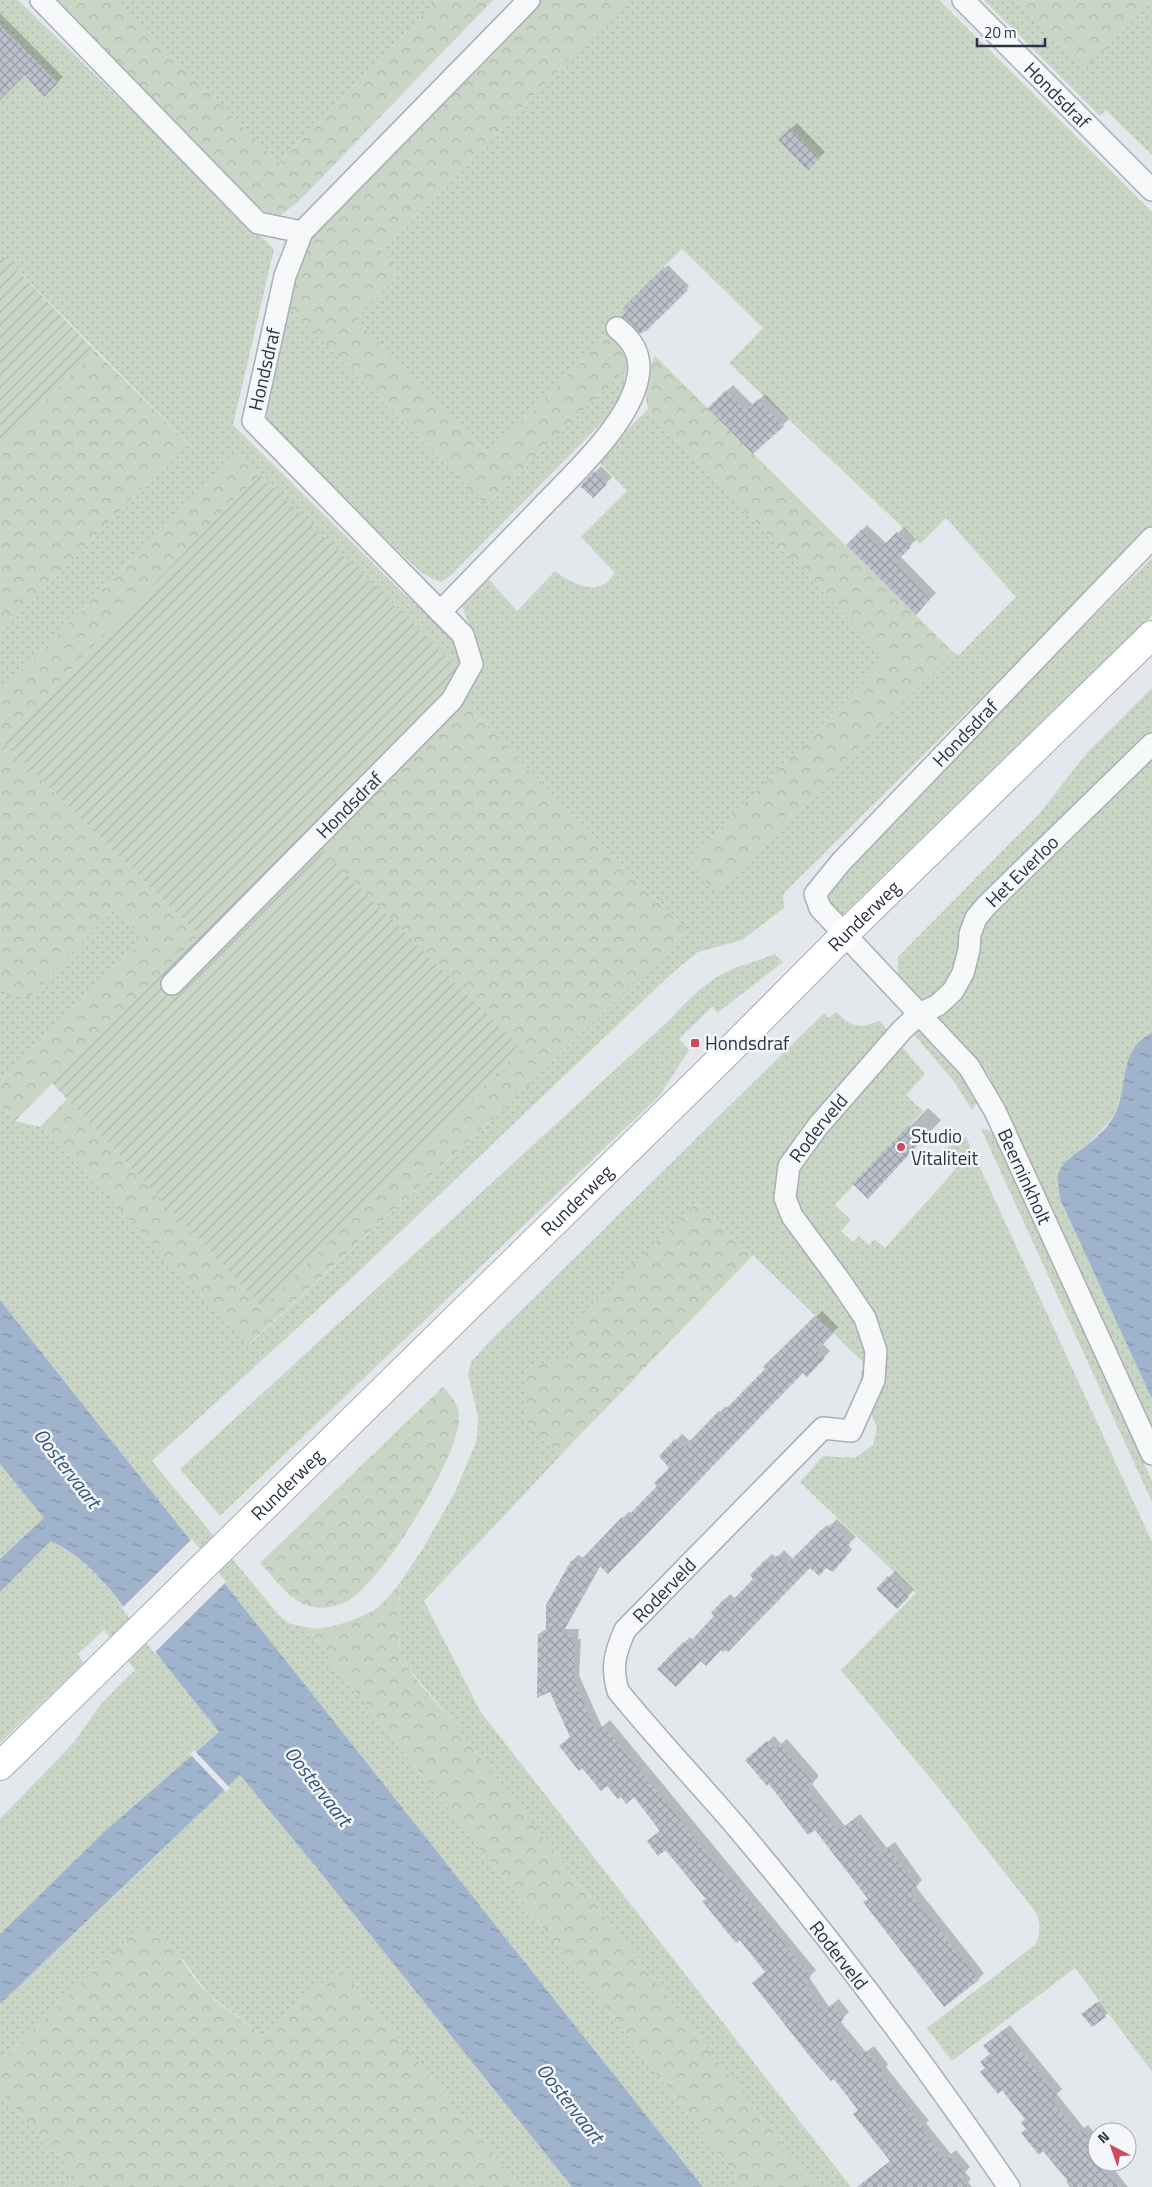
<svg xmlns="http://www.w3.org/2000/svg" width="1152" height="2187" viewBox="0 0 1152 2187" font-family="'Titillium Web',sans-serif">
  <style>
    .grass { fill: url(#grass-dots) }
    .forest { fill: url(#forest-crowns) }
    .garden { fill: url(#garden-furrows) }
    .water { fill: url(#water-ripples) }
    .pier { fill: #e4e7ec }
    .shadow { fill: #0003 }
    .building { fill: url(#building-cross-hatch) }
    .lines { fill: none; stroke-linecap: round; stroke-linejoin: round }
    .street-casing { stroke: #a9aeb7; stroke-width: 24 }
    .secondary-casing { stroke: #a9aeb7; stroke-width: 30 }
    .street { stroke: #f7f8fa; stroke-width: 21 }
    .secondary { stroke: #fff; stroke-width: 28 }
    .poi-dot { fill: #d1495b; stroke: #f4f6f9; stroke-width: 2 }
    .labels { text-anchor: middle; stroke-width: 5; stroke-linejoin: round; paint-order: stroke }
    .street-label { font-size: 19px; fill: #2b3445; stroke: #f4f6f9 }
    .poi-label { font-size: 19px; fill: #2b3445; stroke: #f4f6f9; text-anchor: start }
    .water-label { font-size: 20px; font-style: italic; fill: #34527a; stroke: #f4f6f9 }
  </style>
  <defs>
    <pattern id="grass-dots" width="8" height="8" patternUnits="userSpaceOnUse" patternTransform="scale(1.25)"><rect width="8" height="8" fill="#c9d6c5"/><path d="M2 2h.1M6 6h.1" fill="none" stroke="#adb8ab" stroke-width="1.8" stroke-linecap="round"/></pattern>
    <pattern id="forest-crowns" width="20" height="18" patternUnits="userSpaceOnUse" patternTransform="scale(1.25)"><rect width="20" height="18" fill="#c9d6c5"/><path d="M2 6a3 3 0 1 1 6 0M12 15a3 3 0 1 1 6 0" fill="none" stroke="#adb8ab"/></pattern>
    <pattern id="garden-furrows" width="10" height="10" patternUnits="userSpaceOnUse" patternTransform="scale(1.25)"><rect width="10" height="10" fill="#c9d6c5"/><path d="M-1 1l2-2M0 10L10 0M9 11l2-2" fill="none" stroke="#adb8ab"/></pattern>
    <pattern id="water-ripples" width="26" height="14" patternUnits="userSpaceOnUse" patternTransform="scale(1.25)"><rect width="26" height="14" fill="#9fb4cc"/><path d="M2 4q2-2 4 0t4 0M15 11q2-2 4 0t4 0" fill="none" stroke="#8293a7"/></pattern>
    <pattern id="building-cross-hatch" width="8" height="8" patternUnits="userSpaceOnUse" patternTransform="scale(1.25)"><rect width="8" height="8" fill="#bbc0ca"/><path d="M0 0l8 8M0 8l8-8" fill="none" stroke="#989da6"/></pattern>
  </defs>
  <rect width="100%" height="100%" fill="#e4e7ec"/>
  <path class="grass" d="M0 0H18L274 249 233 425 403 593 453 637 460 654 461 670 238 453 0 692V634L187 442 0 252Z
    M116 0H437L279 163Z
    M627 0H939L1152 212V529L786 891 783 896 784 908 742 940 698 952 670 975 355 1275 152 1461 277 1613 288 1623 309 1628 330 1660 563 1953 745 2187H703L0 1300V1105L15 1121 40 1127 250 1344 532 1082 686 930 461 700C493 662 474 642 461 602L484 574 517 611 555 571C566 580 586 591 600 586 607 584 611 578 615 573L581 537 627 491 597 460 647 410 887 658 687 862 716 890 953 652 959 655 1016 597 946 518 920 544 729 363 763 328 682 249 655 275 637 299 622 314 621 322 489 455 356 319 401 273 381 250Z
    M984 0H1015L1084 69 1152 2V155L1106 110 1100 116Z
    M288 307 486 505 627 368 620 404 454 572 442 582 433 579 421 572 315 472 281 437 269 422 264 408Z
    M1152 558V616L835 922C826 904 821 895 834 877Z
    M1152 688V1033L1142 1038 1113 1118 1087 1146 1067 1159 1057 1185 1060 1199 1152 1399V1430L989 1076 898 975V957L1039 814 1086 754Z
    M115 909 145 939 0 1084V987L8 995 29 997Z
    M774 954 783 962 717 1013 713 1006 679 1039 689 1050 660 1095 220 1516 180 1469 666 1023C684 1005 700 986 722 974 738 965 757 962 774 954Z
    M836 1012C840 1014 842 1018 846 1021 856 1028 868 1026 879 1021 882 1022 919 1067 925 1074L906 1095 923 1111 835 1205 851 1220 841 1231 853 1242 859 1236 869 1245 874 1239 885 1248 956 1169 941 1155 954 1141 966 1137 1152 1542V2072L1075 1968 952 2061 927 2028 1035 1945C1041 1934 1040 1926 1037 1914L941 1791 841 1670 916 1593 800 1482 823 1456 855 1458 873 1445 877 1427 869 1409 883 1370 859 1320 870 1366 857 1402 863 1362 698 1202 569 1359 527 1422 559 1457 424 1601 480 1711 851 2187H816L453 1722 408 1667 400 1654 397 1624 401 1581 422 1550 455 1492 477 1440 478 1417 468 1374 471 1362 490 1341 820 1017 825 1013 828 1018Z
    M918 1026C930 1040 974 1084 977 1099 977 1104 975 1106 972 1110L955 1083 912 1032Z
    M981 1129 988 1130 993 1134 1152 1481V1502Z
    M0 1464 45 1518 0 1559Z
    M51 1541C100 1565 130 1617 162 1660 180 1684 200 1708 219 1732L105 1831 0 1934V1819L75 1741 101 1704 135 1670 104 1630 78 1654 83 1663 0 1743V1592Z
    M240 1775 316 1867 572 2187H521L340 1968 263 2035 209 1995 183 1960 135 1932 0 2062V2004Z
    M0 2090 47 2147 62 2159 71 2175 68 2187H0Z"/>
  <path class="forest" d="M52 0H116L279 163 437 0H493L298 202 281 215 270 216 253 202Z
    M528 0H627L381 250 401 273 356 319 489 455 621 322 644 345 627 368 486 505 288 307 302 248Z
    M1015 0H1152V2L1084 70Z
    M95 351 187 442 0 634V445Z
    M655 356 953 652 716 891 687 862 887 658 647 410 648 409 643 381Z
    M238 453 260 474 2 741 199 935 15 1121 0 1105V1084L145 939 115 909 29 997 8 996 0 987V692Z
    M461 700 686 930 532 1082 249 1344 40 1127 67 1099 263 1308 521 1048 317 846Z
    M698 1202 753 1255 559 1457 527 1422 526 1368 569 1359V1326Z
    M443 1387C451 1396 459 1404 459 1417 461 1453 382 1582 349 1600 337 1607 322 1610 309 1606 290 1601 274 1577 260 1563Z
    M401 1581C399 1602 394 1634 401 1654 408 1674 439 1705 453 1722L816 2187H745L563 1953 330 1660 309 1628C325 1631 360 1619 374 1610 384 1603 394 1591 401 1581Z
    M146 1929C178 1944 186 1973 210 1996 225 2010 246 2022 263 2035L340 1968 521 2187H68L71 2175 62 2159 47 2147 0 2090V2062L135 1932Z"/>
  <path class="garden" d="M0 252 95 351 0 445Z
    M260 474 461 670V700L318 846 521 1048 263 1308 52 1083 199 935 2 741Z"/>
  <path class="water" d="M1152 1033V1399L1060 1199C1059 1191 1056 1181 1059 1172 1064 1159 1076 1154 1086 1146 1096 1138 1107 1128 1113 1118 1130 1089 1117 1049 1152 1033Z
    M0 1300 703 2187H572L316 1867 240 1775 0 2004V1934L105 1831 219 1732C200 1708 180 1684 162 1660 130 1617 100 1564 51 1541L0 1592V1559L44 1518 0 1464Z"/>
  <path class="pier" d="M192 1539 226 1582 154 1653 122 1608Z
    M194 1750 230 1788 226 1792 190 1754Z"/>
  <path class="shadow" d="M0 13 63 77 44 95 25 73 0 99Z
    M797 123 825 152 808 169 779 140Z
    M668 265 689 286 645 330 623 309Z
    M733 385 753 405 765 394 789 419 753 453 709 408Z
    M601 466 612 477 593 497 582 486Z
    M867 525 887 544 904 527 916 540 900 556 936 593 916 613 848 545Z
    M928 1108 941 1120 886 1179 854 1184Z
    M822 1311 838 1327 822 1343 830 1351 807 1375 803 1371 601 1565 565 1629H579L578 1639H581L579 1675 602 1727 610 1720 816 1970 809 1977 829 2007 839 1999 849 2012 840 2021 866 2052 874 2046 888 2064 886 2067 929 2121 926 2123 951 2154 956 2150 970 2167 965 2172 971 2179 968 2182 972 2187H869L891 2160 766 1972 654 1836 661 1830 634 1796 621 1795 582 1766 571 1737 539 1634 548 1628V1606L572 1561 578 1555 584 1558 629 1512 632 1514 659 1486 671 1468 661 1456 682 1434 691 1442 726 1406 728 1408 766 1369 765 1367Z
    M837 1519 856 1537 848 1544 852 1550 833 1570 826 1567 810 1566 721 1648 701 1659 659 1669 690 1637 693 1640 716 1616 712 1613 730 1594 736 1599 755 1579 751 1575 772 1554 777 1558 784 1550 793 1559 827 1525 829 1527Z
    M895 1571 914 1590 897 1607 878 1589Z
    M774 1736 781 1744 787 1739 819 1776 812 1784 845 1826 860 1814 887 1848 895 1842 922 1880 916 1887 984 1973 978 1979 869 1898 815 1828 753 1755Z
    M1099 2001 1108 2013 1092 2026 1086 2011Z
    M1010 2025 1062 2089 1057 2094 1084 2128 1088 2125 1097 2136V2162H1108L1128 2187H1070L1066 2181 1068 2180 1027 2129 1026 2119 981 2062 991 2053V2040Z"/>
  <path class="building" d="M0 25 58 83 44 97 25 75 0 100Z
    M790 128 820 158 808 171 778 140Z
    M664 267 688 290 645 332 644 331 640 334 621 317 625 312 622 309Z
    M726 390 746 410 758 399 784 426 753 454 708 408Z
    M594 471 607 484 593 498 580 486Z
    M861 530 880 549 897 532 911 547 895 563 930 599 916 615 846 545Z
    M909 1125 924 1138 868 1199 853 1184Z
    M815 1316 833 1334 817 1350 825 1358 807 1377 803 1373 608 1574 599 1565 561 1634 573 1635V1644H575L574 1681 596 1731 604 1726 729 1880 731 1879 767 1922 811 1977 804 1983 823 2012 832 2004 844 2019 835 2027 859 2057 867 2051 883 2071 880 2073 924 2128 921 2130 945 2159 949 2155 965 2174 960 2178 967 2187H857L890 2161 853 2114 858 2110 834 2079 831 2081 812 2059 752 1983 765 1972 740 1940 736 1943 702 1901 706 1899 666 1850 658 1856 647 1841 660 1831 634 1797 626 1804 621 1797 618 1799 607 1786 601 1791 582 1768 579 1771 559 1746 570 1737 550 1692 537 1698 538 1634H546V1605L571 1561 577 1564 622 1517 625 1519 657 1486 654 1483 669 1468 659 1456 675 1439 684 1447 719 1411 722 1413 765 1369 763 1367Z
    M831 1524 851 1543 843 1551 846 1557 833 1572 826 1568 819 1576 810 1568 728 1652 726 1650 723 1652 721 1650 706 1666 701 1661 676 1687 657 1669 683 1642 687 1645 714 1616 711 1613 724 1599 729 1604 753 1579 750 1575 766 1559 770 1563 778 1555 787 1564 821 1530 823 1532Z
    M888 1576 909 1597 897 1609 876 1589Z
    M767 1741 775 1749 780 1744 813 1783 807 1791 838 1831 854 1819 881 1853 888 1847 917 1887 910 1893 979 1980 944 2007 863 1902 868 1899 815 1830 808 1835 769 1784 767 1786 745 1760Z
    M1096 2003 1106 2017 1092 2027 1081 2014Z
    M1003 2030 1057 2096 1051 2100 1077 2133 1082 2130 1097 2149V2162L1118 2187H1073L1043 2151 1039 2155 1021 2133 1026 2129 1021 2123 1025 2119 1002 2090 998 2094 980 2072 985 2068 980 2062 990 2054 983 2046Z"/>
  <g class="lines">
    <defs>
      <g id="street">
        <path d="M41 0 258 223 302 232 285 276 253 421 463 635 472 664 452 700 172 984"/>
        <path id="s1" d="M963 0 1152 190"/>
        <path d="M302 232 529 0"/>
        <path id="s2" d="M1152 538 841 862 815 894 820 908 969 1067 995 1111 1152 1454"/>
        <path d="M440 612C472 579 504 546 536 513 568 479 630 424 638 377 642 355 633 341 617 328"/>
        <path id="s3" d="M1009 2187C925 2064 836 1945 740 1831 700 1784 657 1739 618 1691 611 1666 615 1653 625 1630L823 1428 851 1431 874 1380 876 1351 865 1318 840 1281 792 1216 785 1198 789 1166 818 1126 902 1030 919 1014 938 1005 953 991 963 973 969 950 970 934 976 918 986 906 1152 744"/>
      </g>
      <g id="secondary">
        <path id="s4" d="M0 1766 741 1039 844 935 1152 635"/>
      </g>
    </defs>
    <use href="#street" class="street-casing"/>
    <use href="#secondary" class="secondary-casing"/>
    <use href="#street" class="street"/>
    <use href="#secondary" class="secondary"/>
  </g>
  <g class="poi-dot">
    <rect x="690" y="1038" width="10" height="10" rx="2.5"/>
    <circle cx="901" cy="1147" r="5"/>
  </g>
  <g class="labels">
    <g class="street-label">
      <text dy="7" stroke="none"><textPath href="#s1" startOffset="134">Hondsdraf</textPath></text>
      <text transform="translate(264 369) rotate(-77)" y="7">Hondsdraf</text>
      <text transform="translate(965 733) rotate(-46)" y="7">Hondsdraf</text>
      <text transform="translate(349 805) rotate(-45)" y="7">Hondsdraf</text>
      <text dy="7" stroke="none"><textPath href="#s3" startOffset="1688">Het Everloo</textPath></text>
      <text dy="7" stroke="none"><textPath href="#s4" startOffset="1212">Runderweg</textPath></text>
      <text dy="7" stroke="none"><textPath href="#s3" startOffset="1351">Roderveld</textPath></text>
      <text dy="7" stroke="none"><textPath href="#s2" startOffset="846">Beerninkholt</textPath></text>
      <text dy="7" stroke="none"><textPath href="#s4" startOffset="808">Runderweg</textPath></text>
      <text dy="7" stroke="none"><textPath href="#s4" startOffset="402">Runderweg</textPath></text>
      <text dy="7" stroke="none"><textPath href="#s3" startOffset="751">Roderveld</textPath></text>
      <text transform="translate(839 1955) rotate(52)" y="7">Roderveld</text>
    </g>
    <g class="poi-label">
      <text x="705" y="1050">Hondsdraf</text>
      <text x="911" y="1143">Studio<tspan x="911" dy="22">Vitaliteit</tspan></text>
    </g>
    <g class="water-label">
      <text transform="translate(67 1468) rotate(52)" y="7">Oostervaart</text>
      <text transform="translate(318 1786) rotate(52)" y="7">Oostervaart</text>
      <text transform="translate(570 2103) rotate(52)" y="7">Oostervaart</text>
    </g>
  </g>
  <g transform="translate(1112 2147) rotate(319)"><circle r="24" fill="#f4f6f9" stroke="#a4a8b1"/>
  <path d="M0-4L9 19L0 12L-9 19Z" fill="#d1495b"/>
  <text y="-8" font-size="14" font-weight="bold" text-anchor="middle" fill="#2b3445">N</text>
  </g>
  <path d="M977 38v8h68v-8" fill="none" stroke="#2b3445" stroke-width="2.5"/>
  <text x="984" y="38" font-size="15" fill="#2b3445" stroke="#f4f6f9" stroke-width="4" paint-order="stroke">20 m</text>
</svg>
